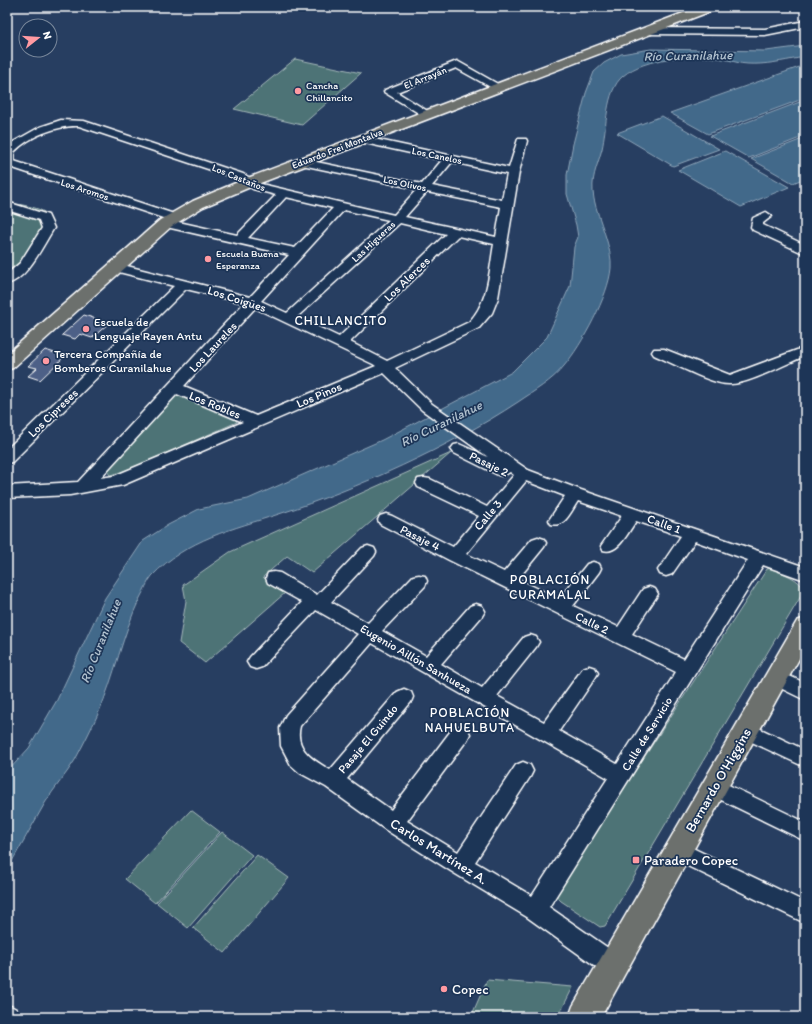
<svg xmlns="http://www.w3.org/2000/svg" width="812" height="1024" viewBox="0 0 812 1024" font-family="Itim,sans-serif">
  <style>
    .green { fill: #4d7376; stroke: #a6b9ba }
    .water { fill: #42698a; stroke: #8ea5b9 }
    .building { fill: #4e6087; stroke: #fff }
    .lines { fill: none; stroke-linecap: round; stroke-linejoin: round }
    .minor-casing { stroke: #fff; stroke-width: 3 }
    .major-casing { stroke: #fff; stroke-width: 3 }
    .minor { fill: #1d3557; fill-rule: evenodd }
    .major { fill: #6c706d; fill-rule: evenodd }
    .poi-dot { fill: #ff9aa2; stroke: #1d3557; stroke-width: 1.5 }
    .labels { text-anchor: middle; stroke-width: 3.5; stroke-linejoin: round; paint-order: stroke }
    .far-street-label { font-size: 10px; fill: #fff; stroke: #1d3557 }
    .far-poi-label { font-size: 10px; fill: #fff; stroke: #1d3557; text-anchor: start }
    .street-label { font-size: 12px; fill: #fff; stroke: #1d3557 }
    .poi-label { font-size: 12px; fill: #fff; stroke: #1d3557; text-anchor: start }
    .water-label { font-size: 13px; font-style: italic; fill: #b3c3d0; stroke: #1d3557 }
    .neighbourhood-label { font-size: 13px; letter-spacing: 1px; fill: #fff; stroke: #1d3557 }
    .near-street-label { font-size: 14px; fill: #fff; stroke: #1d3557 }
    .near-poi-label { font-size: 14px; fill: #fff; stroke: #1d3557; text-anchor: start }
  </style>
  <rect width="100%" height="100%" fill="#273e61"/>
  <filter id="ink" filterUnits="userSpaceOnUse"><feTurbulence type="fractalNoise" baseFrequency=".025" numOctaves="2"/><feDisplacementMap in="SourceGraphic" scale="8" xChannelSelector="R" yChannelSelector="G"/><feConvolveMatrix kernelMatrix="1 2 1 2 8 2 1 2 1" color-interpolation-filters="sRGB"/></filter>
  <g filter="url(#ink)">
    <path class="green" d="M295 59 361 73 302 125 234 109Z
      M7 202C19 205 39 206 48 215 57 224 32 261 25 270 19 276 13 281 7 287Z
      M176 393 232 415 237 422 121 473 110 475 106 470Z
      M451 453 312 573 287 556 263 577 285 593 205 663 179 643 186 601 183 585 230 552Z
      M772 568C782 574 801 578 804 591L605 926 600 927 561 901 557 897V891L765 572 767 569Z
      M191 810 220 832 155 903 125 879Z
      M222 832 252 855 188 928 157 903Z
      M257 855 289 878 225 953 193 928Z
      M487 980 573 987 558 1017H471Z"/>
    <path class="water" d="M805 46V57L799 58C783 61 765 65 748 64 739 64 731 60 723 59 695 54 645 57 623 76 605 91 607 128 602 149 597 168 590 178 594 199 598 219 613 249 611 268 609 295 582 345 564 366 552 381 534 391 518 402 448 448 359 488 279 514 233 529 187 539 152 576 147 582 144 591 140 598 122 635 115 676 98 714 91 729 83 745 75 760 66 775 54 788 45 803 32 825 20 848 7 870V772L29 748 57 700 105 598 143 541 168 525 199 509 248 499 382 440 512 372 547 337 570 286 574 247 578 237 576 225 567 194V175L573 144 586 93 594 72 604 63 621 54 651 49 766 51Z
      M805 65V98L708 134 670 113Z
      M805 100V136L749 158 710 136Z
      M662 116 719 149 673 166 617 133Z
      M805 138V178L793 183 751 159Z
      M725 151 789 187 741 207 678 170Z"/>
    <path class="building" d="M84 315 109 323 92 338 80 334 75 339 62 335Z
      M45 350 65 356 40 380 28 376 37 368 28 366Z"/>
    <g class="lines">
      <defs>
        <path id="minor" d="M805 21V27L765 35 648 34 643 31 648 28 765 29Z
          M457 61 503 87 502 89H494L456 68 397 92 429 112 430 114 429 116 425 117 384 92 385 90Z
          M61 120 84 121 243 174 261 184 394 215 417 189 302 165 296 162 302 159 422 184 442 160 360 142 355 139 360 136 509 168 518 139H526L527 141 519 172 498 298 492 313 479 328 395 368 432 404 528 470 581 490 805 567V580L763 565 549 907 621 957 624 965 621 973 613 976 605 973 527 917 454 873 386 830 326 787 300 773 291 765 281 746 280 728 286 715 358 634 316 610 262 667 256 669 250 667 247 662 250 657 302 602 268 583 266 578 268 573 274 572 280 573 317 595 362 548 368 546 374 548 376 552 374 556 331 602 368 623 413 576 419 575 425 576 427 581 425 586 382 631 426 656 470 606 476 604 482 606 485 611 482 616 441 664 482 688 524 637 530 635 536 637 539 642 536 647 497 696 544 722 583 668 589 666 595 668 598 673 595 678 559 731 617 764 676 672 449 560 380 524 378 520 380 516 386 514 392 516 453 547 479 516 418 487 416 483 418 479 424 478 430 479 487 507 514 475 510 472 503 476 498 475 454 453 451 449 454 445 459 444 488 457 422 410 384 373 123 485 70 495 7 498V486L78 482 244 303 186 289 12 462 7 463V449L174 286 111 270 109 267 111 264 115 263 250 297 289 255 162 226 160 223 166 219 7 166 8 145 40 127ZM79 126 235 178 253 189 276 195 237 235 174 221 179 218 177 215 14 161V152C29 136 58 125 79 126ZM452 162 507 174 502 200 432 186ZM427 192 501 207 496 237 405 217ZM286 197 333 208 295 248 248 238ZM344 210 389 220 287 313 261 301ZM400 223 446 234 339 337 297 317ZM458 236 494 244C489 272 489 301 469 322L387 361 350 342ZM255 308 373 364 376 366 256 416 184 386ZM177 394 243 422 114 476 100 478ZM526 481 565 496 549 520 551 524C565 528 571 511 578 501L622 516 601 546 603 550C618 555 628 532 636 521L681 536 658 570 660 574 666 576 672 574 695 541 748 560 684 659 632 634 658 594 655 589 649 587 643 589 618 627 573 606 599 572 601 568 599 564 593 562 587 564 559 599 518 579 544 547 546 543 544 539 538 537 532 539 504 572 466 554ZM372 643 608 778 532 896 475 862 530 777 533 771 530 765 523 762 516 765 458 852 407 821 467 740 470 734 467 728 460 726 453 728 391 810 347 779 411 702 413 697 411 692 404 689 397 692 330 770C313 760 294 749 300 726Z
          M7 202 48 215 54 228C43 245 28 279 7 284V274L20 263 42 228 39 220 7 210Z
          M766 212 772 216 763 223V225L805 245V254L753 230 751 227 753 218Z
          M805 347V356C785 364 751 383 731 384 714 386 671 362 654 355L652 352 654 349H664L730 375Z
          M776 670 805 683V700L770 683 767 678 770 673Z
          M746 722 805 750V767L739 736 736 730 739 724Z
          M714 778 805 822V841L707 793 704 787 707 781Z
          M678 841 805 902V923L671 858 668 851 671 844Z
          M7 1004 16 1009 20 1017H7Z"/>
        <path id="major" d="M699 7H716L714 10 255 185 203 207 172 226 13 368 7 370V354L160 220 193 201 245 179Z
          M805 618V648L601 1017H569L573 1006 797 621Z"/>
      </defs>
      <use href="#minor" class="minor-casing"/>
      <use href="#major" class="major-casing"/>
      <use href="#minor" class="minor"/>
      <use href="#major" class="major"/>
    </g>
  </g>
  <g class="poi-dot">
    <circle cx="298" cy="91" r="4"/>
    <circle cx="208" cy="259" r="4"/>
    <circle cx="86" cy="329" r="4"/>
    <circle cx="46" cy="361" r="4"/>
    <rect x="632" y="856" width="8" height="8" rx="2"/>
    <circle cx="444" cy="989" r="4"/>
  </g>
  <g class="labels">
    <g class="far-street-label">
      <text transform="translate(425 77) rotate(-22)" y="4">El Arrayán</text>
      <text transform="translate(337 148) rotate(-21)" y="4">Eduardo Frei Montalva</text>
      <text transform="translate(437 155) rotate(12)" y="4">Los Canelos</text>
      <text transform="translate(239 177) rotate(22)" y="4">Los Castaños</text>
      <text transform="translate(405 183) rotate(12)" y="4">Los Olivos</text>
      <text transform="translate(85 189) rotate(18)" y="4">Los Aromos</text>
      <text transform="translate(373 241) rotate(-43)" y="4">Las Higueras</text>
    </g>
    <g class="far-poi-label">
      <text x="306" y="89">Cancha<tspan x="306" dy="12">Chillancito</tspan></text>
      <text x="216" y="257">Escuela Buena<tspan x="216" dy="12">Esperanza</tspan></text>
    </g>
    <g class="street-label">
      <text transform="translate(407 279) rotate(-44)" y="4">Los Alerces</text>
      <text transform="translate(237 299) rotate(18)" y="4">Los Coigües</text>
      <text transform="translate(213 347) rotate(-47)" y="4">Los Laureles</text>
      <text transform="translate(319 395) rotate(-23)" y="4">Los Pinos</text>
      <text transform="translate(215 405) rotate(22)" y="4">Los Robles</text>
      <text transform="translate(53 413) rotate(-44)" y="4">Los Cipreses</text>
      <text transform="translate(489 464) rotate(26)" y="4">Pasaje 2</text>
      <text transform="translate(488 515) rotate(-50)" y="4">Calle 3</text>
      <text transform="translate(664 524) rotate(20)" y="4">Calle 1</text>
      <text transform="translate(420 538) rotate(27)" y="4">Pasaje 4</text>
      <text transform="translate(592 623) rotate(26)" y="4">Calle 2</text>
      <text transform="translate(416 659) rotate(30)" y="4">Eugenio Aillón Sanhueza</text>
      <text transform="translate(647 734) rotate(-58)" y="4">Calle de Servicio</text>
      <text transform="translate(368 739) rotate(-50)" y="4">Pasaje El Guindo</text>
    </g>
    <g class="poi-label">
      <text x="94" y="326">Escuela de<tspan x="94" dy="14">Lenguaje Rayen Antu</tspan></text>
      <text x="54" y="358">Tercera Compañía de<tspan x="54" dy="14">Bomberos Curanilahue</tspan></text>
    </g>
    <g class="water-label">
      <text transform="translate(688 55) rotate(-1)" y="5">Río Curanilahue</text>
      <text transform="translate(441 423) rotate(-26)" y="5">Río Curanilahue</text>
      <text transform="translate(100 641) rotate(-68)" y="5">Río Curanilahue</text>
    </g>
    <g class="neighbourhood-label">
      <text x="341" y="325">CHILLANCITO</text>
      <text x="550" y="584">POBLACIÓN<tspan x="550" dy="15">CURAMALAL</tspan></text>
      <text x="470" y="717">POBLACIÓN<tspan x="470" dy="15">NAHUELBUTA</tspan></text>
    </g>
    <g class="near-street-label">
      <text transform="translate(718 780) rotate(-60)" y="5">Bernardo O'Higgins</text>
      <text transform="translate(439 851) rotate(32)" y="5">Carlos Martínez A.</text>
    </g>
    <g class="near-poi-label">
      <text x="644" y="865">Paradero Copec</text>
      <text x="452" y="994">Copec</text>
    </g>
  </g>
  <rect width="812" height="1024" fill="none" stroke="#1d3557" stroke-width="24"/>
  <rect x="12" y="12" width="788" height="1000" fill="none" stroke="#fff" stroke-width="1.5" filter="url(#ink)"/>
  <g transform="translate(38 38) rotate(73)"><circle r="19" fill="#1d3557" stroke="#77869a"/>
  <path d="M0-3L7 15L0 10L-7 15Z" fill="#ff9aa2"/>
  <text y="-6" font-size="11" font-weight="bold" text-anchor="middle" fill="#ffffff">N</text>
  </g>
</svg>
